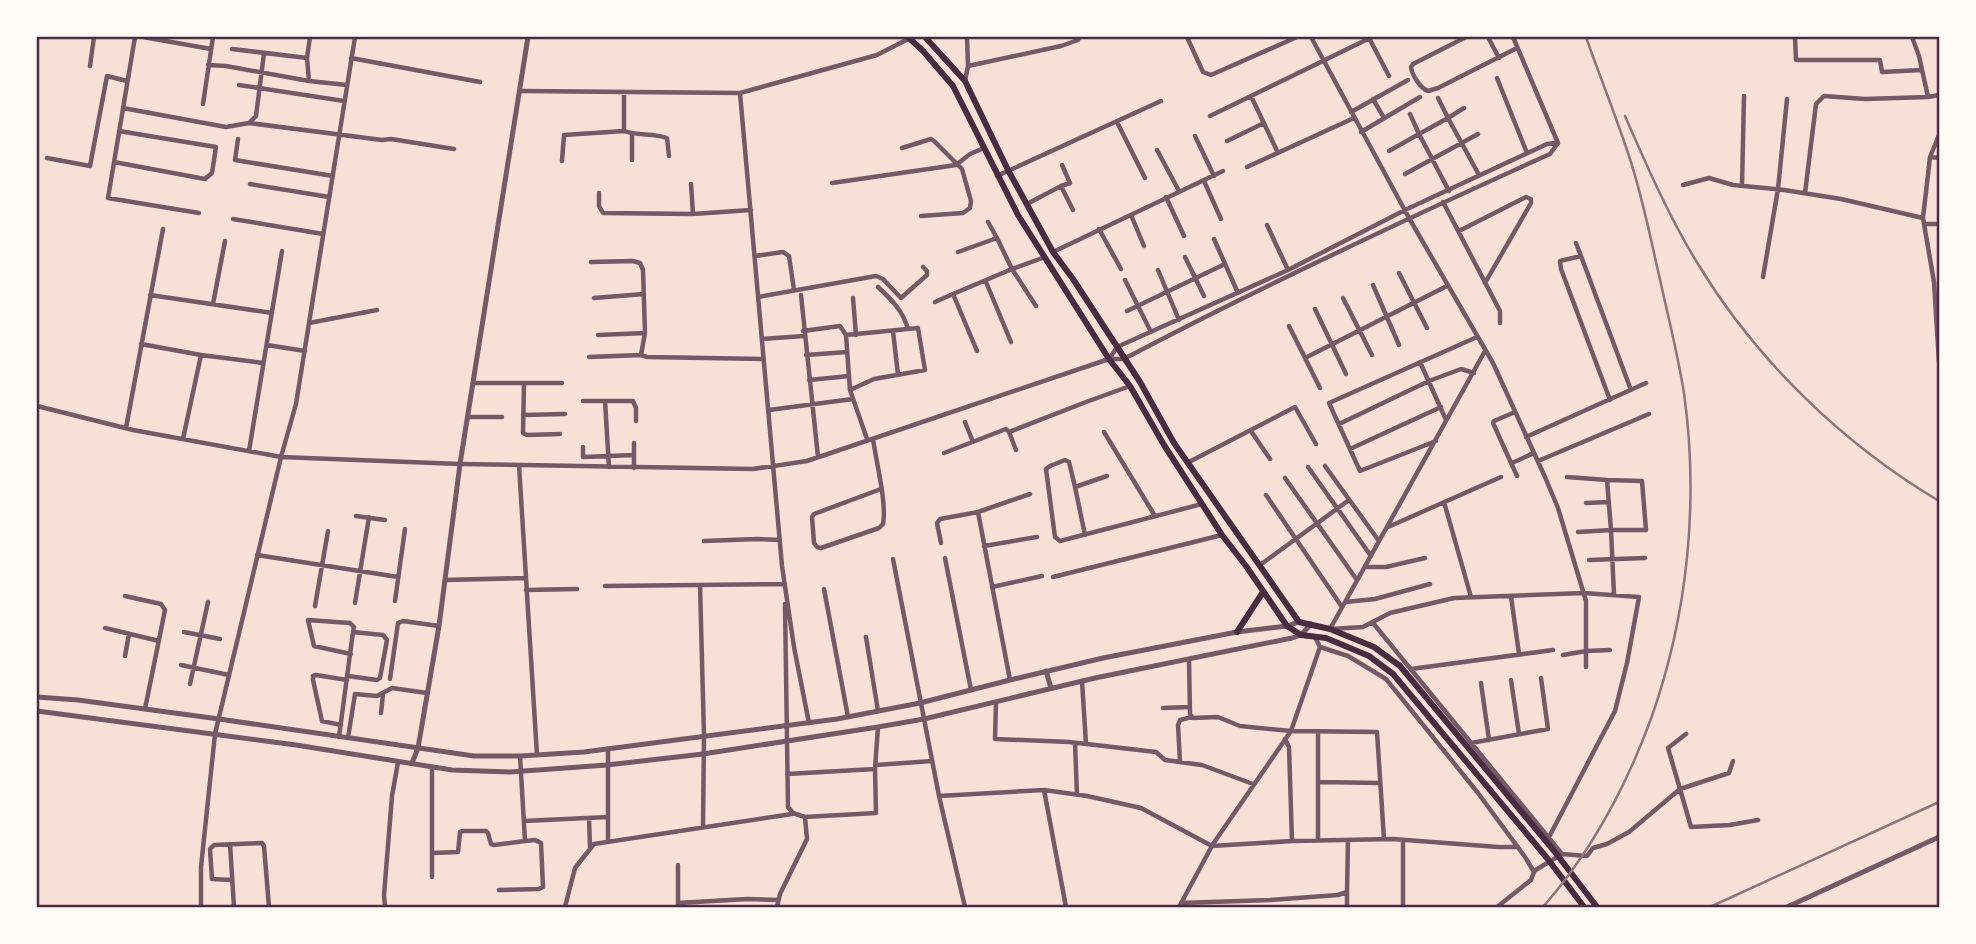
<svg xmlns="http://www.w3.org/2000/svg" width="1976" height="944" viewBox="0 0 1976 944" font-family="'Fira Sans Condensed',sans-serif">
  <style>
    .lines { fill: none; stroke-linecap: round; stroke-linejoin: round }
    .minor { stroke: #755966; stroke-width: 4.5 }
    .tertiary { stroke: #755966; stroke-width: 5 }
    .secondary { stroke: #4a2c40; stroke-width: 6 }
    .rail { stroke: #8f747c; stroke-width: 2.5 }
    .neatline { fill: none; stroke: #4a2c40; stroke-width: 2.5 }
  </style>
  <rect width="100%" height="100%" fill="#f7e1d7"/>
  <g class="lines">
    <path class="minor" d="M135 37 108 198 199 213
      M143 37 211 49
      M1187 37 1203 72 1211 75 1297 37
      M1311 37 1409 218 1493 363 1545 477 1558 508 1586 601V667
      M1466 37 1413 64 1411 67C1412 75 1420 88 1428 91L1438 88 1517 48
      M1488 37 1499 58
      M1513 37 1558 143
      M1795 37 1796 60H1880L1882 72 1922 70
      M1912 37 1919 56 1928 97 1939 95
      M1369 38 1389 76
      M232 49 307 58 310 37
      M307 58 309 81 347 85
      M351 58 480 82
      M208 65 226 66 309 81
      M90 66 94 37
      M968 66 1061 46 1078 40 1079 37
      M1497 78 1527 153
      M965 81 968 66 967 37
      M239 85 344 101
      M521 91 740 93 877 55 910 38
      M624 92V131
      M740 93 782 566 794 647 809 723
      M1251 96 1278 153
      M1438 98 1448 118 1464 108
      M1373 99 1384 118
      M203 104 213 37
      M123 108 226 127 249 123 256 116 264 53
      M1351 112 1408 80
      M1210 116 1372 37
      M1117 122 1145 178
      M249 123 382 140 391 139 454 149
      M1361 132 1420 97
      M632 134V160
      M1195 136 1214 176
      M238 139 235 160 333 176
      M1227 141 1264 123
      M902 148 931 139 934 141 962 169 971 201 970 208 963 213 921 216
      M1157 150 1179 191
      M1389 151 1419 134 1410 114
      M1930 157 1939 135
      M47 158 90 166 107 76 127 81
      M562 161 564 135 624 131C638 136 653 133 667 138L669 156
      M114 162 205 179 212 173 216 147 119 131
      M1247 167 1354 118
      M1405 174 1478 134
      M997 176 1161 101
      M1204 181 1221 219
      M832 183 956 165 970 154 984 148
      M250 184 329 197
      M691 184 693 214
      M1683 185 1709 178 1733 185 1784 190 1841 199 1923 218 1934 282 1939 362
      M1061 186 1070 183 1062 165
      M1742 186 1744 96
      M1449 191 1419 134 1448 118 1479 175
      M599 193V206L603 213 693 214 751 210
      M1805 193 1816 104 1824 96 1865 99 1928 97
      M1166 197 1184 236
      M1443 202 1500 311V323
      M1027 204 1061 186 1073 210
      M1131 215 1144 246
      M1923 218 1930 157 1939 158
      M233 219 323 234
      M988 222 997 238
      M1924 224H1939
      M1267 225 1288 270
      M1099 229 1121 269
      M1459 231 1526 197 1531 199V203L1485 283
      M1214 239 1238 293
      M1576 243 1581 256
      M958 252 997 238 1012 269 953 294 977 351
      M1053 252 1223 171
      M755 256 783 252 789 256 794 290
      M1185 257 1204 296
      M591 262 633 261 640 263 643 270 645 333 641 355 647 357 764 359
      M1158 270 1179 320
      M1399 273 1427 328
      M1763 277 1778 189 1787 99
      M1125 280 1151 332
      M986 282 1011 342
      M1373 285 1399 345
      M878 287C892 300 903 311 908 329
      M150 295 272 313
      M801 295 818 457
      M758 297 876 276 883 279 901 298 927 275V271L923 267
      M594 298 644 294
      M853 298 856 335
      M1343 298 1372 355
      M935 302 953 294
      M213 304 225 241
      M1036 306 1012 269 1045 257
      M1315 309 1346 374
      M1127 311 1225 264
      M309 323 377 310
      M1289 326 1320 388
      M803 331 840 326 846 335
      M893 331 898 375
      M598 335 645 333
      M762 339 804 336
      M141 344 201 355 263 363
      M267 345 305 351
      M806 355 847 352
      M589 357 641 355
      M1110 358 1117 347 1288 270 1405 210 1547 144 1556 143
      M1305 358 1447 286
      M1420 362 1446 420
      M809 380 849 376
      M473 383H562
      M524 384 523 433 527 435 560 434
      M850 390 874 379 925 370 918 328 846 335 850 390 867 439
      M1610 400 1561 269 1560 261 1581 256 1631 390
      M583 401H633L636 408V421
      M605 401 609 467
      M37 406 133 430 281 457 460 464 753 469 807 461 1109 359H1124C1264 285 1406 219 1550 154L1558 143
      M769 410 853 399
      M1515 412 1494 421 1493 423 1517 476
      M523 415 565 414
      M468 417H502
      M965 422 973 442
      M1339 424 1429 381 1461 369 1474 373
      M126 428 163 229
      M1251 431 1270 459
      M1009 432 1016 450
      M1104 432 1155 516
      M1526 437 1646 383
      M183 439 201 355
      M873 439C876 461 887 503 883 524L879 528 821 548 817 547 814 543 812 517 814 514 881 489
      M1436 441 1360 471 1329 403 1477 337
      M583 447V457L634 455V468
      M1350 449 1441 407
      M249 451 282 251
      M944 453 1006 429 1009 432 1086 402 1130 386
      M634 455V443
      M1538 461 1649 414
      M1189 462 1295 407 1316 444
      M1512 463 1534 453
      M519 465 537 755
      M1325 466 1379 541
      M1308 467 1371 556
      M1107 476 1075 487 1069 462 1065 460 1050 466 1046 469 1055 537 1060 541 1202 504
      M1567 477 1607 480 1611 530H1646L1642 481 1607 480
      M1285 478 1357 580
      M1075 487 1085 535
      M1266 495 1342 607
      M1444 502 1471 597
      M1586 503 1609 502
      M978 512 1010 680
      M356 516 385 520
      M1388 527 1501 477
      M1578 532 1611 530 1614 595
      M704 541 757 539 780 540
      M941 543 937 523 940 519 978 512 1030 494
      M984 546 1037 537
      M257 555 398 577
      M945 558 971 690
      M893 559 939 796 965 907
      M1589 560 1645 558
      M1260 565 1349 500
      M1365 567H1386L1425 558
      M1053 577 1222 535
      M445 580 525 578
      M700 585 704 736 703 827
      M605 586 785 584
      M992 587 1042 576
      M824 589 848 717
      M526 590 577 589
      M125 596 161 604 165 610 145 709
      M1511 596 1519 654
      M395 601 405 529
      M1346 602 1375 599 1430 584
      M355 603 369 517
      M315 606 328 531
      M1373 623 1562 854 1534 871
      M105 628 159 641
      M1330 629 1485 351
      M1331 629 1363 627 1390 613 1454 598 1584 593 1639 597 1627 663 1615 711 1548 839
      M184 632 220 639
      M866 637 878 711
      M1315 637 1320 647 1348 656 1386 679 1478 793 1525 857 1534 872 1531 880 1497 907
      M1563 655 1586 651 1610 650
      M125 656 129 634
      M1189 660 1190 714 1193 718 1218 717 1240 726 1291 731 1377 732 1384 839
      M181 665 229 675
      M1411 669 1553 650
      M348 676 377 680 380 678 387 640 383 635 353 632
      M390 679 398 623 403 621 439 626
      M1511 680 1519 734
      M1082 681 1086 744
      M1481 683 1489 740
      M190 684 208 602
      M996 702 995 739 1069 742 1156 752 1165 760 1202 765 1253 784
      M1163 708 1190 707
      M381 713 383 694
      M341 725 322 721 313 680V676L316 675 347 680
      M1318 731V840
      M339 737 353 632 354 627 350 623 308 620 314 646 351 654
      M348 738 355 694 377 696 392 688 427 693
      M1285 739 1289 747 1292 841
      M1075 743 1077 795
      M1471 743 1548 729 1541 678
      M608 749V841
      M1733 761 1729 773 1680 789 1691 827 1730 825 1758 820
      M1180 762 1178 725 1180 720 1192 717
      M876 765 932 761
      M787 774 875 769
      M1318 782 1380 783
      M1044 790 1087 796 1141 808 1212 846 1292 841 1393 839 1498 847H1518
      M939 796 1044 790 1066 907
      M805 817 876 813 875 769 878 727
      M589 818 590 848
      M524 821 608 817
      M1403 840V907
      M230 844 234 907
      M432 853 458 852 460 832 463 831H486L488 833 491 844 494 845 525 841 520 756
      M1562 854 1587 856 1593 848 1607 844 1629 832 1680 789 1668 748 1686 734
      M678 865V907
      M432 877V767
      M232 880 212 879 210 849 214 845 262 843 264 846 269 907
      M499 890 539 889 543 887 541 843 535 840 525 841
      M1347 892V907
      M678 903 747 899 778 900
      M1181 903 1270 900 1338 895 1347 892 1348 840
      M201 907V867L215 734 281 457 296 404 355 37
      M385 907 384 895 392 796 398 762
      M565 907 575 868 594 844 792 814
      M777 907 780 894 807 839 805 817 793 813 788 807 785 604
      M1179 907 1213 844 1291 731 1320 647"/>
    <path class="tertiary" d="M1046 671 1051 688
      M37 697 78 700 219 719 474 756H520L584 752 837 719 920 703 1010 680 1103 658 1237 632 1287 626 1299 622
      M37 711 296 745 452 770 510 772 607 765 703 754 878 727 924 719 1095 678 1292 638 1301 635 1311 624
      M412 763 418 748 439 626 460 464 528 37
      M1787 907 1939 837"/>
    <path class="secondary" d="M908 37 923 51 953 86 1018 215 1109 359 1130 386 1164 445 1222 535 1246 566 1287 626 1301 635 1326 638 1369 656 1393 674 1547 858 1584 907
      M925 37 965 81 1008 170 1053 252 1073 279 1140 382 1174 443 1299 622 1330 629 1374 647 1400 666 1555 852 1597 907
      M1237 632 1263 592"/>
    <path class="rail" d="M1625 116C1647 166 1669 217 1698 264 1756 360 1843 444 1939 501
      M1543 907C1591 852 1627 785 1652 716 1688 613 1699 501 1684 393 1678 356 1669 320 1661 284 1651 241 1643 198 1629 156 1616 116 1600 77 1586 37
      M1710 907 1939 802"/>
  </g>
  <rect width="1976" height="944" fill="none" stroke="#fffaf5" stroke-width="77"/>
  <rect x="38" y="38" width="1900" height="868" class="neatline"/>
</svg>
